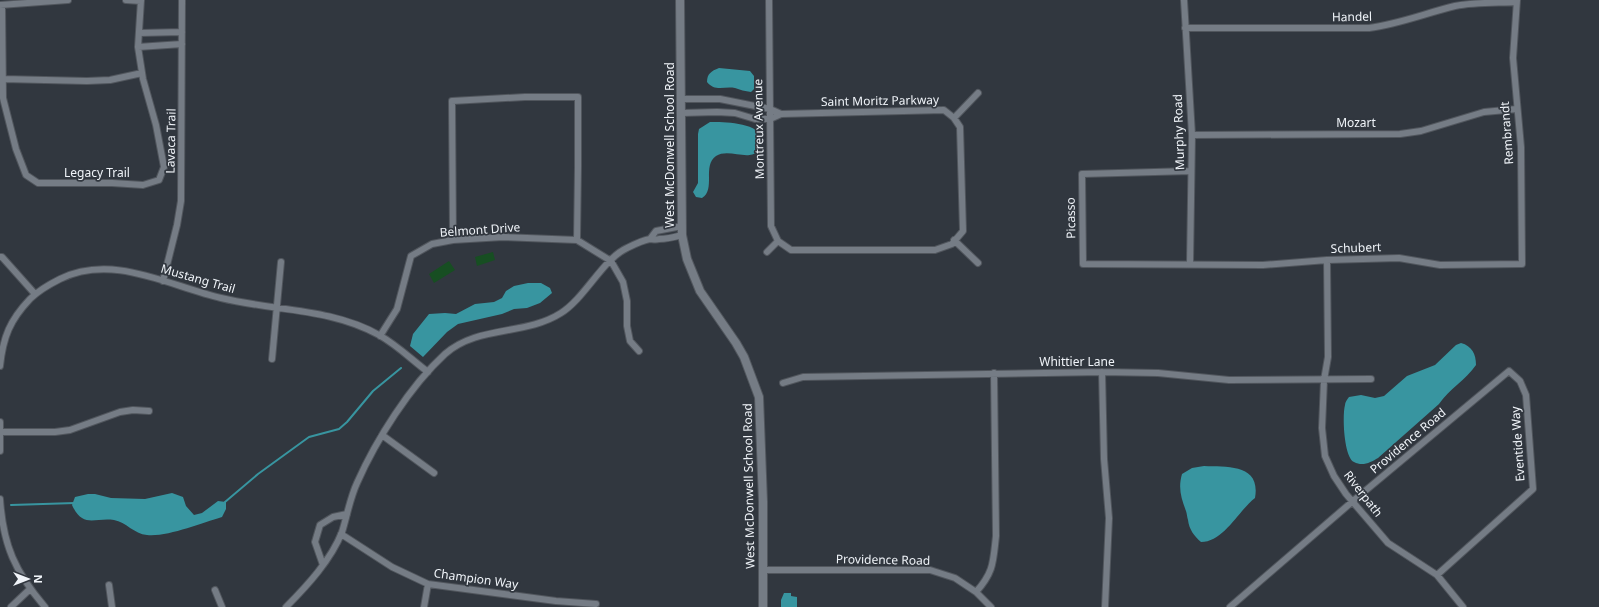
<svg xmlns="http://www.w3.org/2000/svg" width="1599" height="607" viewBox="0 0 1599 607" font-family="'Noto Sans',sans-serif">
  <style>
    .green { fill: #174e22 }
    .water { fill: #3895a0 }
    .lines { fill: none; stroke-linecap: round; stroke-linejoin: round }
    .stream { stroke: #3895a0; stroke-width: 2 }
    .street-casing { stroke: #51565d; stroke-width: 8 }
    .secondary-casing { stroke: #51565d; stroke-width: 10 }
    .street { stroke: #757c85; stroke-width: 6 }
    .secondary { stroke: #757c85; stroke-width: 8 }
    .labels { text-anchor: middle; stroke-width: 3.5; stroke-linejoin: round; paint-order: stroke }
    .street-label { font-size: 12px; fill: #f0f4f9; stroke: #31373f }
  </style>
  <rect width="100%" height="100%" fill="#31373f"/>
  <path class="green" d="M493 252 495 260 477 266 475 257Z
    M449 261 455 270 434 283 429 274Z"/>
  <path class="water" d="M719 68 750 71 754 76V89L751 92C745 91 740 90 735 88 724 86 715 92 707 82 707 74 711 71 719 68Z
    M710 122C724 122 755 122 762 137 760 170 732 146 716 156 702 166 716 189 702 198L696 197 693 192 698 183V134L699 129Z
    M528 283H541L550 288 552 293 540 303 527 308 514 309 502 314 458 324 447 332 423 357 410 346 413 334 429 314 445 313 456 314 475 304 494 302 502 298 506 291 514 286Z
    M1461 343C1472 346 1476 354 1476 365 1466 380 1449 389 1439 404L1378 458C1371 462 1363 467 1354 462 1344 457 1342 416 1345 405 1345 402 1347 400 1349 397L1361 395 1375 398 1384 396 1407 376 1435 365 1456 345Z
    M1204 466C1228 467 1261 464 1255 498 1238 511 1224 542 1201 542 1194 536 1189 529 1188 520 1187 517 1187 514 1186 511 1181 498 1178 488 1182 474L1192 468Z
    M172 493 183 497 186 506 194 515 202 513 218 501 226 502V509L222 517C201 523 168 537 147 535 134 534 126 522 114 520 95 517 83 529 72 505L75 497 88 494H95L111 498 145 499Z
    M784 593H791V596L797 597V607H781V600Z"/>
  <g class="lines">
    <path class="stream" d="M225 502 258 474 309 437 339 429 347 422 373 391 401 368
      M11 505 75 503"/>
    <defs>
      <path id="street" d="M126 0 141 1
        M769 0 771 226 778 241
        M1184 0 1192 135 1190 264
        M0 5 68 0
        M2 5 3 98 16 149 26 175 38 183H112L143 185 159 180 164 167 156 125 143 79 138 47 141 0
        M1185 28H1369C1399 24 1426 13 1455 6 1475 2 1497 3 1516 2
        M139 33 182 32
        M138 47 182 44
        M3 79 87 81 110 80 142 73
        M681 113 717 112 735 113 755 119H770L781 114 770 109 720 99H681
        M954 118 978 93
        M1192 135 1400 134 1421 131 1484 112 1517 109
        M1191 171 1082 174 1083 264 1263 265 1327 260 1399 258 1440 265 1522 264 1521 147 1513 58 1517 0
        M650 239 656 231 682 226
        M453 240 452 101 525 97H578V167L577 240
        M954 240 978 263
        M778 241 791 250H935L952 244 963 231 960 127 954 118 944 110 781 114
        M767 252 778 241
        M0 257H2L35 294
        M1327 260 1328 357 1324 380 1322 428 1325 456 1334 476 1346 494 1388 543 1437 575 1463 607
        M163 281 177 225 181 201 182 0
        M380 336 397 309 411 256 432 244 453 240 503 237 577 240 611 261 623 282 627 301V326L630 341 639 351
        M272 359 281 262
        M0 366C3 337 10 320 30 299 39 290 50 284 60 279 113 253 169 286 221 298 274 311 331 308 379 335 397 345 412 360 428 372
        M1102 372 1104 459 1109 518 1105 607
        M783 383 803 377 1102 372 1158 373 1229 380 1371 379
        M0 422V451
        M0 432H55L70 430 120 412 133 410 149 411
        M382 435 434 473
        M0 499C3 545 15 572 45 607
        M341 534 392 567 428 584 556 601 596 604
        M323 565 315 542 320 525 333 517 347 514
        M763 570H930L955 578 976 592 991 607
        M109 585 112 607
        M215 590 222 607
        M976 592C994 572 993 562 996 536L994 373
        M11 607 30 589
        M286 607C307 586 331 560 342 532 347 516 350 498 357 483 376 440 410 386 445 354 478 325 525 336 561 313 585 298 603 259 627 248 633 245 643 240 650 239 652 239 656 240 659 239 667 239 675 237 682 235
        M424 607 428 584
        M1230 607 1353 501 1509 371 1520 381 1526 395 1533 489 1437 575"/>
      <path id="secondary" d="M680 0 682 235 687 259 700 291 736 343 744 357 759 397 763 502V607"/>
    </defs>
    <use href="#street" class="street-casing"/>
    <use href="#secondary" class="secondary-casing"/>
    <use href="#street" class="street"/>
    <use href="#secondary" class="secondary"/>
  </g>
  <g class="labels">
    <g class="street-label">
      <text transform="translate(1352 17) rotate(-1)" y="4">Handel</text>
      <text transform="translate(880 101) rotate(-1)" y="4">Saint Moritz Parkway</text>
      <text x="1356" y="127">Mozart</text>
      <text transform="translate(759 129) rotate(-91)" y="4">Montreux Avenue</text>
      <text transform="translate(1179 132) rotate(-92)" y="4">Murphy Road</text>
      <text transform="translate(1507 133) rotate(-94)" y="4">Rembrandt</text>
      <text transform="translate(171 141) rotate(-89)" y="4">Lavaca Trail</text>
      <text transform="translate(670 145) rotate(-90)" y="4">West McDonwell School Road</text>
      <text x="97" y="177">Legacy Trail</text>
      <text transform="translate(1071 218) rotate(-91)" y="4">Picasso</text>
      <text transform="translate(480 230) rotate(-4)" y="4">Belmont Drive</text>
      <text transform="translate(1356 248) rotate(-2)" y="4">Schubert</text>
      <text transform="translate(198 279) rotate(16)" y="4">Mustang Trail</text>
      <text x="1077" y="366">Whittier Lane</text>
      <text transform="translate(1408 441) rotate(-40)" y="4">Providence Road</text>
      <text transform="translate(1518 444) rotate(-94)" y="4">Eventide Way</text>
      <text transform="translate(749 486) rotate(-91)" y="4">West McDonwell School Road</text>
      <text transform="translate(1363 494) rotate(52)" y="4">Riverpath</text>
      <text transform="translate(883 560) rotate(1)" y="4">Providence Road</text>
      <text transform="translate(476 579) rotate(8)" y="4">Champion Way</text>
    </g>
  </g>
  <g transform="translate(28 579) rotate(90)" stroke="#31373f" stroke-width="3" paint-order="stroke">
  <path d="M0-3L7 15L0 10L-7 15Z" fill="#f0f4f9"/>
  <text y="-6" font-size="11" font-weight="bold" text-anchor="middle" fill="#f0f4f9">N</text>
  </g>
</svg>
